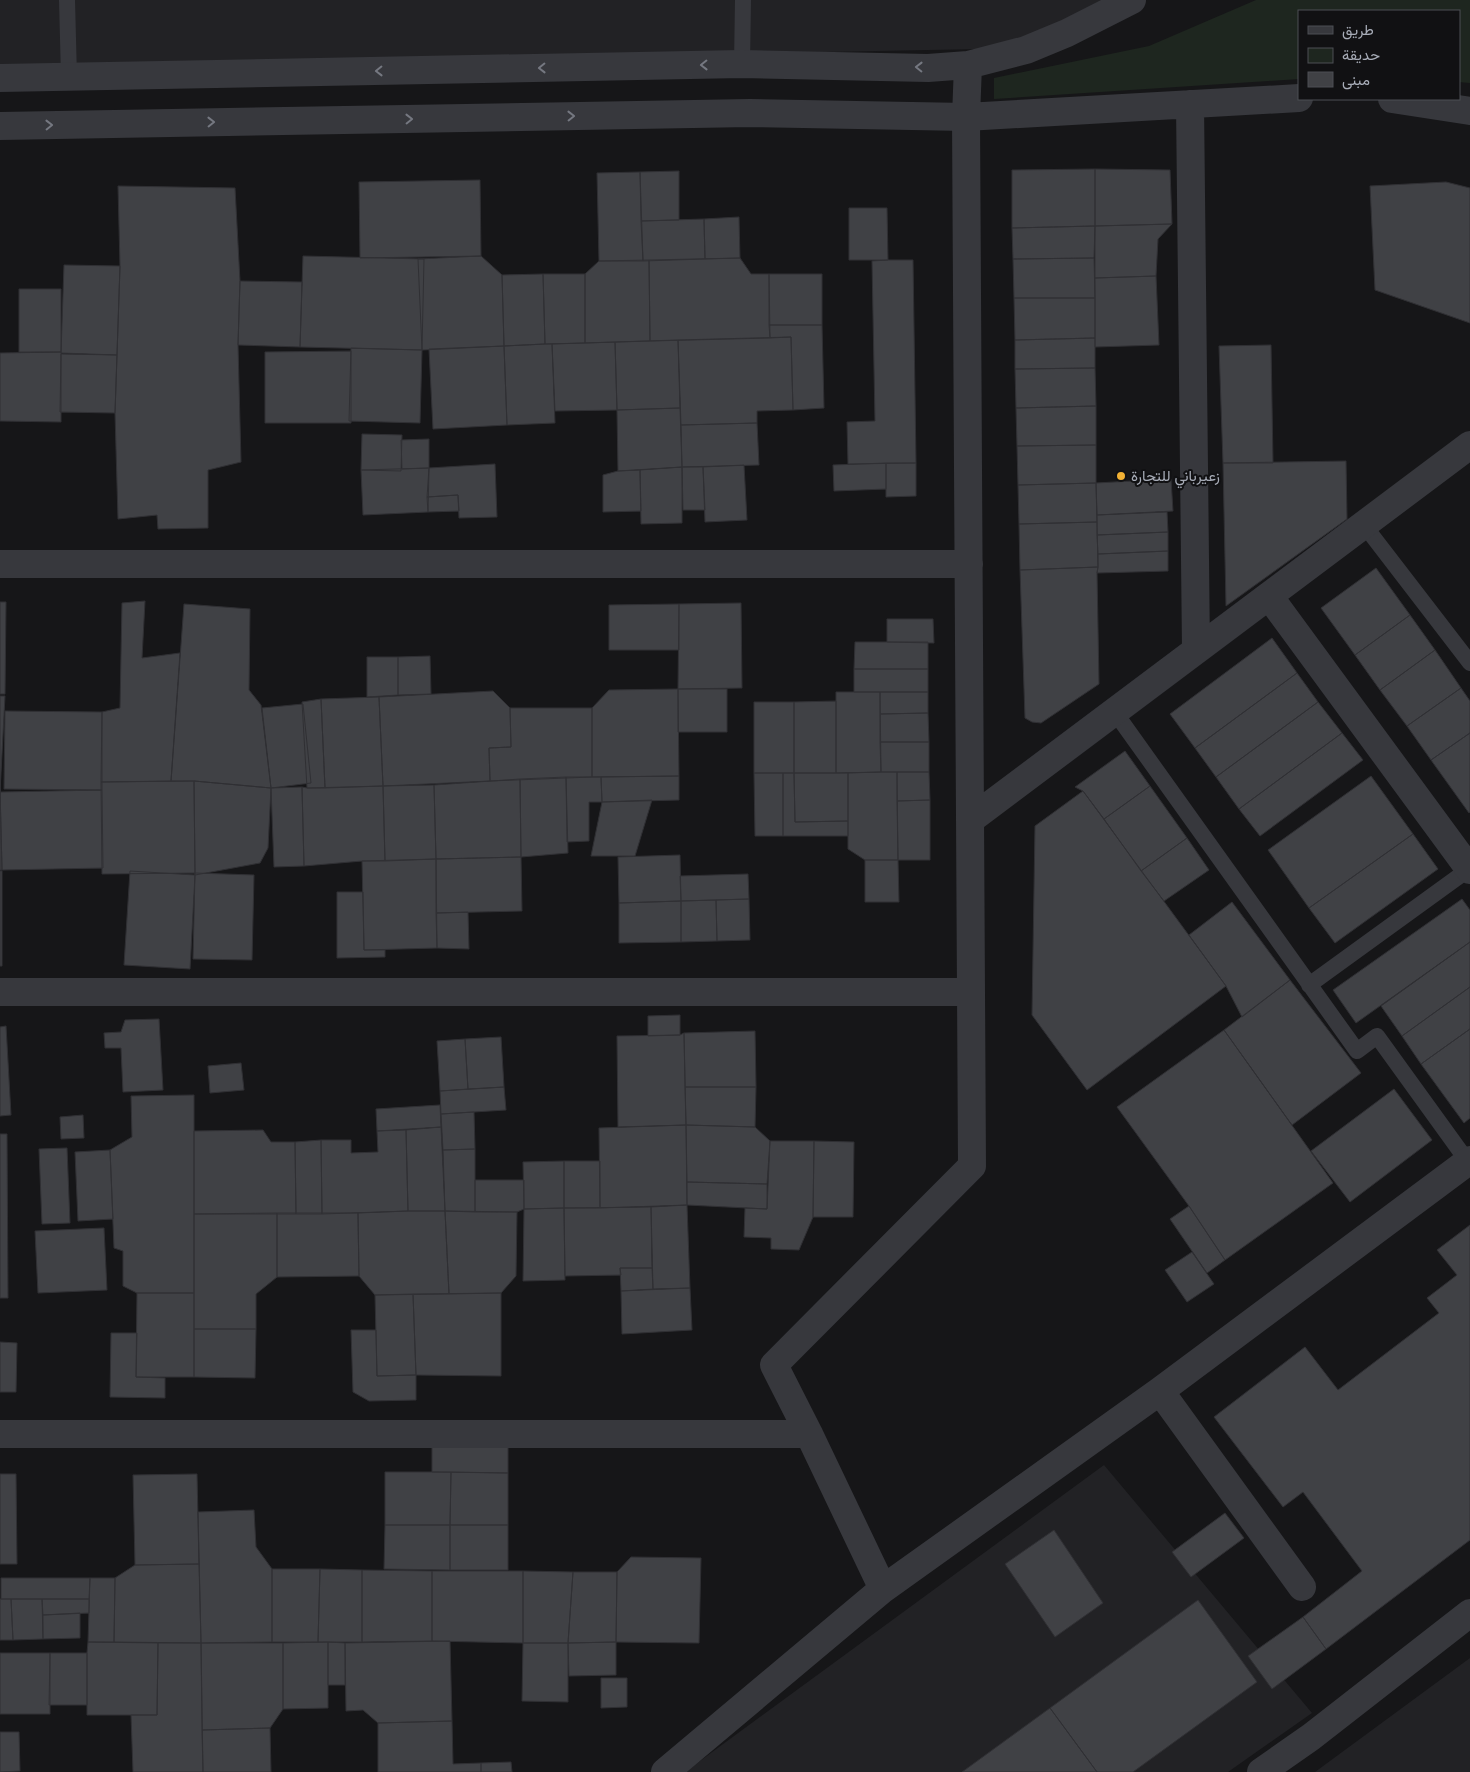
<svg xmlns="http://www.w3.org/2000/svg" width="1470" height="1772" viewBox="0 0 1470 1772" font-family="'Space Grotesk',Vazirmatn,sans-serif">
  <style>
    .built { fill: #222225 }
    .green { fill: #1e261f }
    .building { fill: #404145; stroke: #303034 }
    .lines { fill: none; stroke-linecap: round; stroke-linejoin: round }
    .service { stroke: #37383d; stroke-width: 16 }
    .minor { stroke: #37383d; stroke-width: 28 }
    .oneway { stroke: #757881 }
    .poi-dot { fill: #f2b134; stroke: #111113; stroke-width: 2 }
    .labels { text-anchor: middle; stroke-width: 4; stroke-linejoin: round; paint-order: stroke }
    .poi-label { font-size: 15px; fill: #a8adb8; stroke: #111113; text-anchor: start }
  </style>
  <rect width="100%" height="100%" fill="#161618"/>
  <path class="built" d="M0 0H1119L1033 48 0 68Z
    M1104 1465 1312 1713 1228 1772H685Z
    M1470 1658V1772H1315Z"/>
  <path class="green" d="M1256 0H1470V83L1459 82V11H1299V79L994 99V78L1149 46Z"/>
  <path class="building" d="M1095 169 1170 170 1172 224 1095 226Z
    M1095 169V226L1012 228V170Z
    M679 171V220L641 221 640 172Z
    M640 172 643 261H599L597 173Z
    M480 180 481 256 360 258 359 182Z
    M1446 182 1470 188V323L1375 290 1370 186Z
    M118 186 235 188 240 281 238 345 241 462 208 470V528L158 529 157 515 118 519 115 413 120 266Z
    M849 208H887L888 260H849Z
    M739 217 740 258 705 259 704 219Z
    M704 219 705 259 643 261 641 221Z
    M1172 224 1158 239 1156 276 1095 278V226Z
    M1095 226 1094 258 1013 259 1012 228Z
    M303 256 424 259 422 350 300 347Z
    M481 256 502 275 504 346 422 350 418 259Z
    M740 258 751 274H769L770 338 650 341 649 260Z
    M1094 258 1095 298H1014L1013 259Z
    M649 260 650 341 585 343V274L599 261Z
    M888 260H913L916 463 848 464 847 422 875 421 872 261Z
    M64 265 120 266 117 355 61 353Z
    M543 274 545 344 504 346 502 275Z
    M543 274H585V343L545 344Z
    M769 274H822V325H769Z
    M1156 276 1159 345 1095 347V278Z
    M240 281 302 282 300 347 238 345Z
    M19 289H61V352H19Z
    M1014 298H1095V338L1015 340Z
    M769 325H822L824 408 793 410 791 337 770 338Z
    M791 337 793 410 757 411V423L681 425 678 340Z
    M1095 338V368L1015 369V340Z
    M678 340 680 408 617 410 615 342Z
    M615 342 617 410 555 411 552 344Z
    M545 344H552L555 423 507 425 504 346Z
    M1271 345 1273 463H1223L1219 346Z
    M504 346 507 425 433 429 429 349Z
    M351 348 422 350 420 423 349 421Z
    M351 351V423H265V352Z
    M61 352V422L0 421V353Z
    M61 354 117 355 115 413 60 412Z
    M1095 368 1096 406 1016 408 1015 369Z
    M1096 406V445L1017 446 1016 408Z
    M680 408 682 467 618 471 617 410Z
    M757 423 759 465 682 467 681 425Z
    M362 434 402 435 401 471 361 470Z
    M429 439V468L402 469 401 440Z
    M1096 445V483L1018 485 1017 446Z
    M1346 461 1347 519 1226 606 1223 463Z
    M886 463V489L834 491 833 465Z
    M886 463H916V496L886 497Z
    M495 464 497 517 459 518 458 495 427 497 429 468Z
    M744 465 747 520 705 522 703 467Z
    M682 467V523L641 524 640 470Z
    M682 467H703L705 510H683Z
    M429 468 428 512 363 515 361 470Z
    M640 470 641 511 603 512V475L618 471Z
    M1171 479 1173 511 1097 515 1096 483Z
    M1096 483 1097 522 1019 524 1018 485Z
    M458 495 459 511 428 512 427 497Z
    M1167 512 1168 532 1097 535V515Z
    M1097 522 1098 567 1020 570 1019 524Z
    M1168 532V551L1098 554 1097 535Z
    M1168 551V571L1097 573 1098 567V554Z
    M1098 567 1097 573 1099 684 1041 723 1032 722 1025 718 1020 570Z
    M1376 568 1410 615 1355 655 1321 608Z
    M145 601 142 658 180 653 171 781 101 782 102 712 120 708 122 603Z
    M0 602H6L5 694H0Z
    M741 603 742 688 678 689 679 604Z
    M184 604 250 609 249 690 261 705 271 788 194 781H171Z
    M679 604V650H609V605Z
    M1410 615 1435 650 1380 690 1355 655Z
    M887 619H933L934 643 887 642Z
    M1272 638 1297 673 1195 748 1170 714Z
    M855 642H928V669H854Z
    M1435 650 1461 688 1407 726 1380 690Z
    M430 656 431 694 398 695V657Z
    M367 657H398V695L367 697Z
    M854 669H928V692H854Z
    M1297 673 1318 702 1216 777 1195 748Z
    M1461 688 1470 701V733L1431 760 1407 726Z
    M678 689 679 776 592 777V708L609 690Z
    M678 689H727V732H678Z
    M493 691 510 708 511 747 489 748 490 781 383 786 379 697Z
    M836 692H880L881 772 836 773Z
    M880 692H928V713L880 714Z
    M0 696H5L0 792Z
    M379 697 383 786 325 788 321 699Z
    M321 699 325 788H307L302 702Z
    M836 701V773H794V702Z
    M754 702H794V773H754Z
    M1318 702 1342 733 1239 809 1216 777Z
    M303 704 311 783 271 788 262 708Z
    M510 708H592V777L490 781 489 748 511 747Z
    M5 711 102 712V790L4 789Z
    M928 713 929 742H880V714Z
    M1342 733 1363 760 1260 836 1239 809Z
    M1470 733V812L1469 813 1431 760Z
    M880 742H929V772H881Z
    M1125 751 1150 786 1104 819 1083 791 1075 787Z
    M881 772H897L898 860H865L848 849V773Z
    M897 772H929L930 800 897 801Z
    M754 773H783V836H755Z
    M783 773H794L795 822 848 821V836H783Z
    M794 773H848V821L795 822Z
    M679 776V800L602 802 601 777Z
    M1371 776 1413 834 1309 908 1268 850Z
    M566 777 568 853 521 857 520 779Z
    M566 777H601L602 802H589V841L567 842Z
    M520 779 521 857 436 859 434 785Z
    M194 781 271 788 268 848 260 863 195 875Z
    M194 781 195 873 102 874 101 782Z
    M434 785 436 859 385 861 383 786Z
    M383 786 385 861H362L304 866 302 787 307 788Z
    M1150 786 1187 838 1141 871 1104 819Z
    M302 787 304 866 274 867 271 788Z
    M0 788 2 870H0Z
    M102 790 103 868 2 870 0 792Z
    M1083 791 1226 986 1087 1090 1032 1015 1035 826Z
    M652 800 635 856H591L602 802Z
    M930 800V860H898L897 801Z
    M1413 834 1438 869 1335 943 1309 908Z
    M1187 838 1209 870 1164 901 1141 871Z
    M680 855 681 901 619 903 618 857Z
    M521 857 522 911 436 913V859Z
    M436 859 437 948 364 950 362 861Z
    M865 860H898L899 902H865Z
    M0 871H2V966H0Z
    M130 871 195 875 190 969 124 965Z
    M195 873 254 875 252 960 193 959Z
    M748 874 749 899 681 901 680 876Z
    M337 892H363L364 950H385V957L337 958Z
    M749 899 750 940 717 941 716 900Z
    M1462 899 1470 910V942L1356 1023 1333 990Z
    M716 900 717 941 681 942V901Z
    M681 901V942L619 943V903Z
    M1232 902 1290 980 1242 1017 1226 986 1189 935Z
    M468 912 469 949 437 948 436 913Z
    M1470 942V987L1402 1036 1381 1006Z
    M1290 980 1361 1073 1292 1125 1224 1030Z
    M1470 987V1029L1421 1064 1402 1036Z
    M680 1015V1035L648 1036V1016Z
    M159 1019 163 1090 123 1092 121 1048H105L104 1033 121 1032 125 1020Z
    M6 1026 11 1115 0 1116V1027Z
    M1470 1029V1118L1464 1123 1421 1064Z
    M1224 1030 1333 1183 1225 1260 1189 1206 1117 1107Z
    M755 1031 756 1087H685L684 1033Z
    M684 1033 686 1125 618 1127 617 1036 680 1035Z
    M501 1037 504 1087 468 1089 465 1039Z
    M465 1039 468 1089 440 1091 437 1041Z
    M241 1063 244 1090 210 1093 208 1066Z
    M504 1087 506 1110 441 1114 440 1091Z
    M685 1087H756L755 1127 686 1125Z
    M1394 1089 1432 1140 1350 1202 1311 1151Z
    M194 1095V1293H137L123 1286V1251L114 1248 110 1150 132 1137 131 1096Z
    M440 1105 441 1127 377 1131 376 1109Z
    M474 1112 475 1149 443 1150 441 1114Z
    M83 1115 84 1138 61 1139 60 1117Z
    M686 1125 755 1127 770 1141 767 1184 687 1182Z
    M686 1125 687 1205 600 1208 599 1128Z
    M441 1127 445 1211H408L406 1130Z
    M263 1130 271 1142H295L296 1214H194V1131Z
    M406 1130 408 1211 322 1214 321 1140H351V1153L378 1152 377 1131Z
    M0 1134H7L8 1298H0Z
    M321 1140 322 1214H296L295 1142Z
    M770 1141H814L813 1217 799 1250 771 1249V1238L744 1237 745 1208 767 1209Z
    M814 1141 854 1142 853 1217H813Z
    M67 1148 70 1223 42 1224 39 1149Z
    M475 1149V1212L445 1211 443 1150Z
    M110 1150 113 1219 78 1221 75 1152Z
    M564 1161V1208L524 1209 523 1162Z
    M564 1161H600V1208H564Z
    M475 1180H524V1209L517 1212H475Z
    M687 1182 767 1184V1209L687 1205Z
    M687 1205 690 1288 653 1289 651 1207Z
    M1189 1206 1225 1260 1207 1273 1170 1219Z
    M651 1207 652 1268H620L621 1275 565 1276 564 1208Z
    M564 1208 565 1280 523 1281 524 1209Z
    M408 1211H445L449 1294 375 1295 359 1276 358 1213Z
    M445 1211 517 1212 516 1276 501 1293 449 1294Z
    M277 1213H358L359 1276 277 1277Z
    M277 1213V1277L256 1294V1329H194V1214Z
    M1470 1225V1540L1326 1649 1303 1617 1362 1571 1303 1492 1283 1507 1214 1417 1305 1347 1338 1390 1439 1313 1427 1298 1457 1275 1437 1250Z
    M104 1228 107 1290 38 1293 35 1231Z
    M1192 1252 1214 1284 1187 1302 1165 1270Z
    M620 1268H652L653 1289 621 1291Z
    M690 1288 692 1330 622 1334 621 1291Z
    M137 1293H194V1377H136Z
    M501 1293V1376L416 1375 413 1294Z
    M413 1294 416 1375 377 1376 375 1295Z
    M194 1329H256L255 1378 194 1377Z
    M351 1330H376L377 1376 416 1375V1400L369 1401 353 1392Z
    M111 1333H137L136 1377 165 1378V1398L110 1397Z
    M0 1342 17 1343 16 1392H0Z
    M432 1443H508V1473L432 1472Z
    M385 1472H451L450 1525H385Z
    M451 1472 508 1473V1525H450Z
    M0 1474H16L17 1564H0Z
    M197 1474 199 1564 135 1565 133 1475Z
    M254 1510 256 1547 272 1569V1642L201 1643 198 1512Z
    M1225 1513 1244 1538 1191 1577 1172 1552Z
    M385 1525H450V1570L384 1569Z
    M450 1525H508V1570H450Z
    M1054 1530 1103 1603 1055 1637 1005 1564Z
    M631 1557 701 1558 699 1643 616 1642 617 1572Z
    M199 1564 201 1643 114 1642 115 1578 135 1565Z
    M272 1569H320L318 1642H272Z
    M320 1569 362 1570V1642H318Z
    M362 1570 432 1571V1641L362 1642Z
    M432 1571H523V1643L432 1641Z
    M523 1571 573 1572 568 1643H523Z
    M573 1572H617L616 1642 568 1643Z
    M1 1578H90L89 1599H1Z
    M90 1578H115L114 1642H88Z
    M0 1599H11L13 1640H0Z
    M11 1599H42L43 1639 13 1640Z
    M42 1599H89V1613L43 1615Z
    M1198 1600 1257 1682 1133 1772H1097L1050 1708Z
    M80 1613V1638L43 1639V1615Z
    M1303 1617 1326 1649 1272 1689 1248 1656Z
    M450 1641 452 1721 378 1723 363 1710 346 1711 345 1643Z
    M88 1642 158 1643 157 1715H87V1653Z
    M328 1642 345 1643V1685H328Z
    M328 1642V1708L283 1709V1643Z
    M616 1642V1675L569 1676 568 1643Z
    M158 1643H201L203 1772H133L131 1715H157Z
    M201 1643H283V1709L270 1728 202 1730Z
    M523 1643H568V1702L522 1701Z
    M0 1653H50V1714H0Z
    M50 1653H87V1705H49Z
    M601 1678H627V1707L601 1708Z
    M1050 1708 1097 1772H962Z
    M452 1721 453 1764 481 1763V1772H378V1723Z
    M270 1728 271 1772H203L202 1730Z
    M0 1732H19L20 1771 0 1772Z
    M511 1762 512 1772H481V1763Z"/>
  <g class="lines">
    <path class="service" d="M67 0 69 77
      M742 64 743 0
      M1364 525 1470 663
      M1114 711 1357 1051 1377 1036 1468 1162
      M1309 985 1469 869"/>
    <path class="minor" d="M0 78 742 64 928 68 968 65 1026 50 1067 33 1132 0
      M1392 99 1470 111
      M1190 104 1196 650
      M0 126 750 113 966 117 1299 98
      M0 564H969
      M1269 596 1470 870
      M970 820 1470 445
      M0 992H971
      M1160 1391 1302 1587
      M0 1434H809
      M883 1589 809 1434 774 1365 972 1166 966 117 968 65
      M665 1772 883 1589 1160 1391 1470 1160
      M1261 1772 1311 1737 1470 1613"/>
  </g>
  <defs><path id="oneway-chevron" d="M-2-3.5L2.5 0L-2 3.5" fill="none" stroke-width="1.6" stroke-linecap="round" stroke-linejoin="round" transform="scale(1.25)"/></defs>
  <g class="oneway">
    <use href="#oneway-chevron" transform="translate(704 65) rotate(179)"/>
    <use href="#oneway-chevron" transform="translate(919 67) rotate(-179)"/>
    <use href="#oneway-chevron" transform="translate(542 68) rotate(179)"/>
    <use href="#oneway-chevron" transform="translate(379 71) rotate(179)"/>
    <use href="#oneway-chevron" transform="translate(571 116) rotate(-1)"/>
    <use href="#oneway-chevron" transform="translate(409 119) rotate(-1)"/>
    <use href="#oneway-chevron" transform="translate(211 122) rotate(-1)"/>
    <use href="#oneway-chevron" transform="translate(49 125) rotate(-1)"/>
  </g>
  <circle class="poi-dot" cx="1121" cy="476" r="5"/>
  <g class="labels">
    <g class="poi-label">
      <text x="1131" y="481">زعيرباني للتجارة</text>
    </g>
  </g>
  <rect x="1298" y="10" width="162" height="90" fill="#111113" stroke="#4d4f55"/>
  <rect x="1308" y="26" width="25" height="8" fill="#37383d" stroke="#4d4f55"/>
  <text x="1342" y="35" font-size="15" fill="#a8adb8">طريق</text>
  <rect x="1308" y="48" width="25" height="15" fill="#1e261f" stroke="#4d4f55"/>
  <text x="1342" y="60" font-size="15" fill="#a8adb8">حديقة</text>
  <rect x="1308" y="72" width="25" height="15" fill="#404145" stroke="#4d4f55"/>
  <text x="1342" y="85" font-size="15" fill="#a8adb8">مبنى</text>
</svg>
